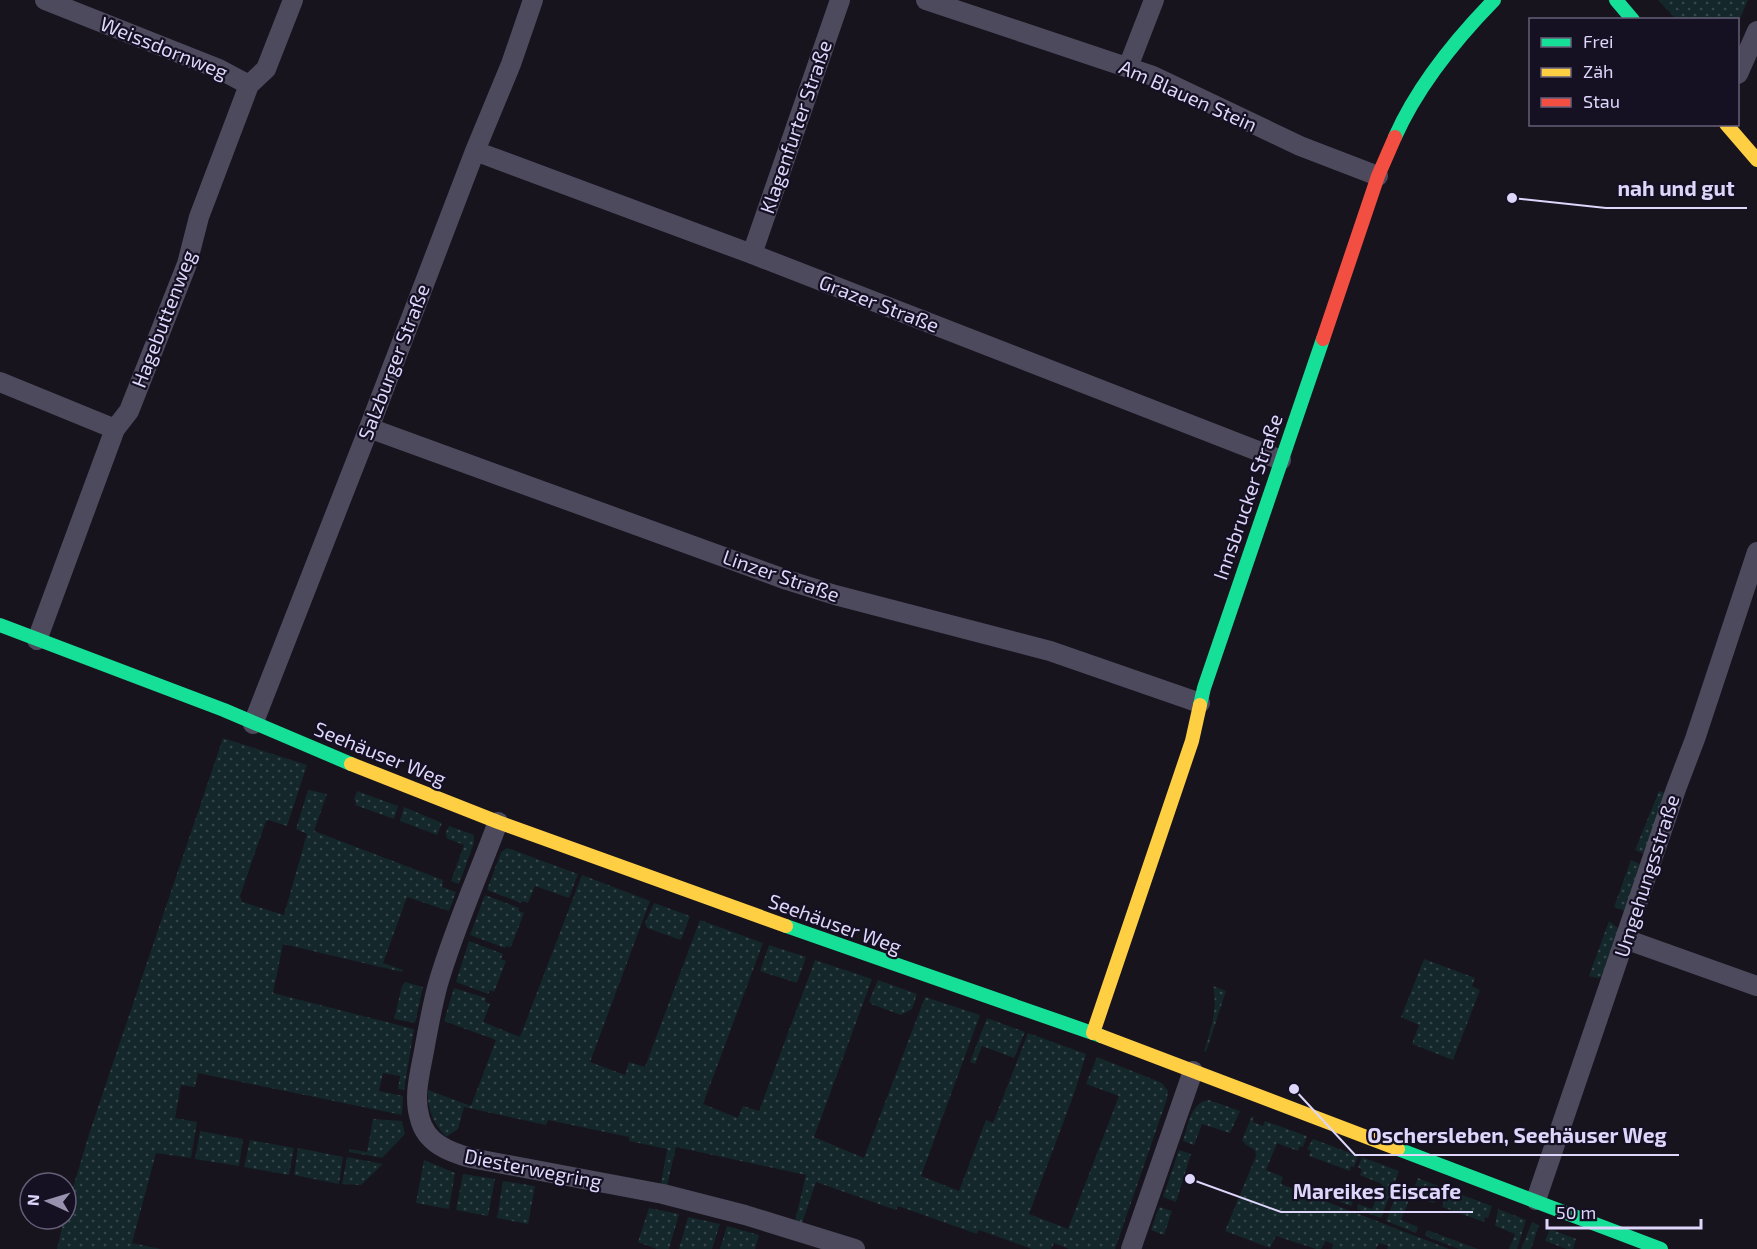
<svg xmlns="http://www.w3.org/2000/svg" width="1757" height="1249" viewBox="0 0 1757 1249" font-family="'Exo 2',sans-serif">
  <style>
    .grass { fill: url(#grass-dots) }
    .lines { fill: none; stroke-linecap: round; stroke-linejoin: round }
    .street { stroke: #4d4a5e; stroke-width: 20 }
    .fast { stroke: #16e098; stroke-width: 14 }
    .slow { stroke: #ffcf43; stroke-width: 14 }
    .jam { stroke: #f24e42; stroke-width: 14 }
    .labels { text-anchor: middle; stroke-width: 4.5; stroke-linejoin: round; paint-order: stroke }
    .street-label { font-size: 20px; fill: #ded6fb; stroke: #151022 }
    .leader { fill: none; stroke: #ded6fb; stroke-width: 2 }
    .callout-dot { fill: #ded6fb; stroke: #151022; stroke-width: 2 }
    .callout-label { font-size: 21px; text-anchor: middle; font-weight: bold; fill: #ded6fb; stroke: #151022; stroke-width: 4.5; stroke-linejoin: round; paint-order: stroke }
  </style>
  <defs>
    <pattern id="grass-dots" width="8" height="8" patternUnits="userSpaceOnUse" patternTransform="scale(1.5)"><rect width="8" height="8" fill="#14272a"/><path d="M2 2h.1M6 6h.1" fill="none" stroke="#36464a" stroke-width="1.8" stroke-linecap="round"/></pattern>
  </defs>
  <rect width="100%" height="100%" fill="#17141e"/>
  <path class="grass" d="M1658 0H1748L1738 23V20L1676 19Z
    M223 738 307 765 287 826 268 820 266 821 240 896 242 902 284 915 307 834 296 829 308 790 327 794 314 831 443 880 442 887 456 892 449 911 407 897 383 963 403 970 402 972 283 944 273 993 414 1029 404 1090 398 1089 400 1076 383 1073 379 1091 403 1096 402 1115 198 1073 195 1087 181 1085 175 1118 197 1122 191 1158 156 1153 132 1243 161 1249H57L64 1219H66L69 1201 90 1131Z
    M357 791 398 806 394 819 355 805 356 801 354 800Z
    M1659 791 1663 792 1667 798 1645 854 1635 850Z
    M404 807 442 823 437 835 400 821Z
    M449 826 474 835V843L459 884 451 881 464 845 446 838 447 835 445 834Z
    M507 848 578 874 569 898 535 886 528 903 522 901 521 903 487 890 501 852Z
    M1631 860 1640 864 1628 912 1614 907Z
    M582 875 650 901 590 1062 625 1075 629 1062 645 1067 700 920 763 943 703 1104 738 1118 743 1106 759 1111 815 960 872 979 814 1137 864 1158 925 997 980 1015 921 1176 959 1191 986 1120 993 1123 1028 1033 1086 1054 1075 1091 1029 1214 1068 1229 1119 1096 1086 1084 1097 1057 1162 1083 1168 1091 1167 1099 1115 1249H1069L1054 1243 1051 1249H1032L979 1230 977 1234 898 1206 896 1210 816 1182 802 1223 795 1221 806 1175 676 1147 667 1186 661 1184 667 1149 629 1141V1137L548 1120 546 1125 464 1107 458 1129 446 1137C433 1123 427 1109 428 1090L471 1106 496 1040 444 1021 454 988 486 998 485 1002 490 1004 483 1022 520 1037Z
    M485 895 519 908V911L524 913 511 947 506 946 505 948 470 935Z
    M654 903 690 916 681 940 647 928 645 923Z
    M1609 921 1618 928 1621 935 1602 977 1596 978 1589 976Z
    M469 941 503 954 501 959 506 961 494 992 490 990 488 994 456 982Z
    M769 945 806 957 797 983 760 971Z
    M1424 959 1475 978 1472 986 1480 990 1453 1060 1412 1044 1419 1025 1401 1017Z
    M878 980 917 994 912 1009 901 1015 871 1004 869 1001Z
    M405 982 423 987 415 1023 394 1019 402 986Z
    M1213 986 1226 991 1206 1052 1204 1051C1211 1029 1218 1009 1213 986Z
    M987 1018 1025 1032 1014 1058 982 1046 975 1064 970 1062Z
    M1209 1100 1240 1111 1230 1133 1202 1124 1194 1145 1183 1141C1188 1126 1190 1102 1209 1100Z
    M1252 1116 1254 1117 1253 1122 1263 1126 1265 1121 1307 1136 1303 1147 1300 1146 1298 1151 1277 1143 1266 1170 1283 1177 1281 1184 1449 1249H1387L1388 1246 1379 1243 1376 1249H1332L1333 1244 1326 1241 1321 1249H1316L1276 1236 1270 1248 1225 1231 1256 1156 1255 1150 1246 1145 1242 1140Z
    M373 1119 402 1121 405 1134 382 1158 349 1152V1149L367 1152Z
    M200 1131 243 1139 239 1166 195 1159Z
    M1313 1139 1358 1156 1354 1167 1351 1166 1350 1171 1309 1156 1311 1151 1307 1149Z
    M250 1140 294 1148 289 1175 244 1167Z
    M298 1148 343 1157 339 1184 294 1175Z
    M1179 1150 1191 1154 1176 1202 1163 1197Z
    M347 1157 383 1164 361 1185 342 1184Z
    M1362 1157 1399 1171 1381 1218 1357 1209 1358 1204 1372 1209 1382 1184 1360 1175 1362 1170 1358 1167Z
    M424 1160 455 1173 449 1209 416 1203Z
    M463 1174 495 1179 488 1216 456 1210Z
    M1418 1178 1443 1188 1434 1203 1411 1195 1401 1220 1418 1227 1416 1233 1386 1221 1398 1190 1411 1195Z
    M503 1181 535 1186 528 1224 497 1218Z
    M1295 1181 1353 1202 1351 1206 1293 1185Z
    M1446 1189 1492 1206 1488 1218 1485 1217 1484 1222 1442 1207 1444 1202 1442 1201Z
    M1159 1207 1172 1211 1164 1235 1151 1230Z
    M649 1208 679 1214 669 1249H657L638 1242Z
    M1498 1209 1526 1220 1517 1249H1509L1515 1234 1495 1226Z
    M688 1217 720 1224 712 1249H679Z
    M1532 1222 1539 1225 1531 1249H1521Z
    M727 1226 759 1235 755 1249H720Z
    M1550 1229 1576 1239 1573 1249H1567L1545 1241Z
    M1427 1230 1478 1249H1459L1425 1236Z"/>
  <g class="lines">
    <path class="street" d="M45 0 219 69 249 85
      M926 0 1153 76 1300 146 1378 176
      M1128 67 1154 0
      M1738 74 1757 31
      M475 151 752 254 1281 460
      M752 254 840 0
      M0 382 115 429
      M369 428 787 580 835 595 1050 651 1200 703
      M37 640 115 429 129 411 187 264 199 217 249 85 266 69 293 0
      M253 724 369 428 475 151 511 64 533 0
      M498 822C478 876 454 929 438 984 432 1006 428 1029 424 1051 420 1073 413 1097 420 1119 426 1143 449 1152 471 1158L663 1194 745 1215 855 1249
      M1625 939 1757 986
      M1536 1200 1676 789 1695 739 1757 552
      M1131 1249 1193 1071"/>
    <path class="fast" d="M1616 0 1633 20
      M1395 137C1418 85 1455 40 1494 0
      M0 625 224 710 351 764
      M1200 705 1204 688 1323 339
      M786 926 1101 1036
      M1398 1149 1661 1249"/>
    <path class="slow" d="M1726 124 1757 160
      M351 764 498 822 786 926
      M1093 1033 1192 741 1200 705
      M1101 1036 1398 1149"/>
    <path class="jam" d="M1323 339 1378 176 1395 137"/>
  </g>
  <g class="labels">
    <g class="street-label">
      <text transform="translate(164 48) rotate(22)" y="7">Weissdornweg</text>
      <text transform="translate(1188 96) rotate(24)" y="7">Am Blauen Stein</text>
      <text transform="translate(796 127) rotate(-71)" y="7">Klagenfurter Straße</text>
      <text transform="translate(879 304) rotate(21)" y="7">Grazer Straße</text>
      <text transform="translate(164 319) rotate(-69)" y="7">Hagebuttenweg</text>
      <text transform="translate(394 362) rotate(-69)" y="7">Salzburger Straße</text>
      <text transform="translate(1248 497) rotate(-71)" y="7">Innsbrucker Straße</text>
      <text transform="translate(781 576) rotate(19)" y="7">Linzer Straße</text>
      <text transform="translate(380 754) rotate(22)" y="7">Seehäuser Weg</text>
      <text transform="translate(1647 876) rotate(-72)" y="7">Umgehungsstraße</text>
      <text transform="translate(835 924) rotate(20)" y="7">Seehäuser Weg</text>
      <text transform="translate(533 1169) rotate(11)" y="7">Diesterwegring</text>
    </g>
  </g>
  <path class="leader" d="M1512 198L1606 208H1747M1294 1089L1355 1155H1679M1190 1179L1281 1212H1473"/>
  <g class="callout-dot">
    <circle cx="1512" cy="198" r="6"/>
    <circle cx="1294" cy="1089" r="6"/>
    <circle cx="1190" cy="1179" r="6"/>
  </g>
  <g class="callout-label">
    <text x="1676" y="196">nah und gut</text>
    <text x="1517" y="1143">Oschersleben, Seehäuser Weg</text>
    <text x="1377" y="1199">Mareikes Eiscafe</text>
  </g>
  <rect x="1529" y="18" width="210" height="108" fill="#151022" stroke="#655f79" stroke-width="1.5"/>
  <rect x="1541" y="38" width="30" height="9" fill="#16e098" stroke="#655f79" stroke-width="1.5"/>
  <text x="1583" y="48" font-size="18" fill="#ded6fb">Frei</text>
  <rect x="1541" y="68" width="30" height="9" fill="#ffcf43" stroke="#655f79" stroke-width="1.5"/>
  <text x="1583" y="78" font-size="18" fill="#ded6fb">Zäh</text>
  <rect x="1541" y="98" width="30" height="9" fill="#f24e42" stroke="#655f79" stroke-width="1.5"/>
  <text x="1583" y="108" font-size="18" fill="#ded6fb">Stau</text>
  <g transform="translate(48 1201) rotate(274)"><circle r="28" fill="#151022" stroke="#655f79" stroke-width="1.5"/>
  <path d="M0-4.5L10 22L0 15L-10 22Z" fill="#9892ae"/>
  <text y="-9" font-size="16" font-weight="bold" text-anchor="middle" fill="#ded6fb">N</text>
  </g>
  <path d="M1547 1219v9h154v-9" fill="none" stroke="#ded6fb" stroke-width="3"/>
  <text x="1556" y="1219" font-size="18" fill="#ded6fb" stroke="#151022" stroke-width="4.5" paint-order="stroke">50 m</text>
</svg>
